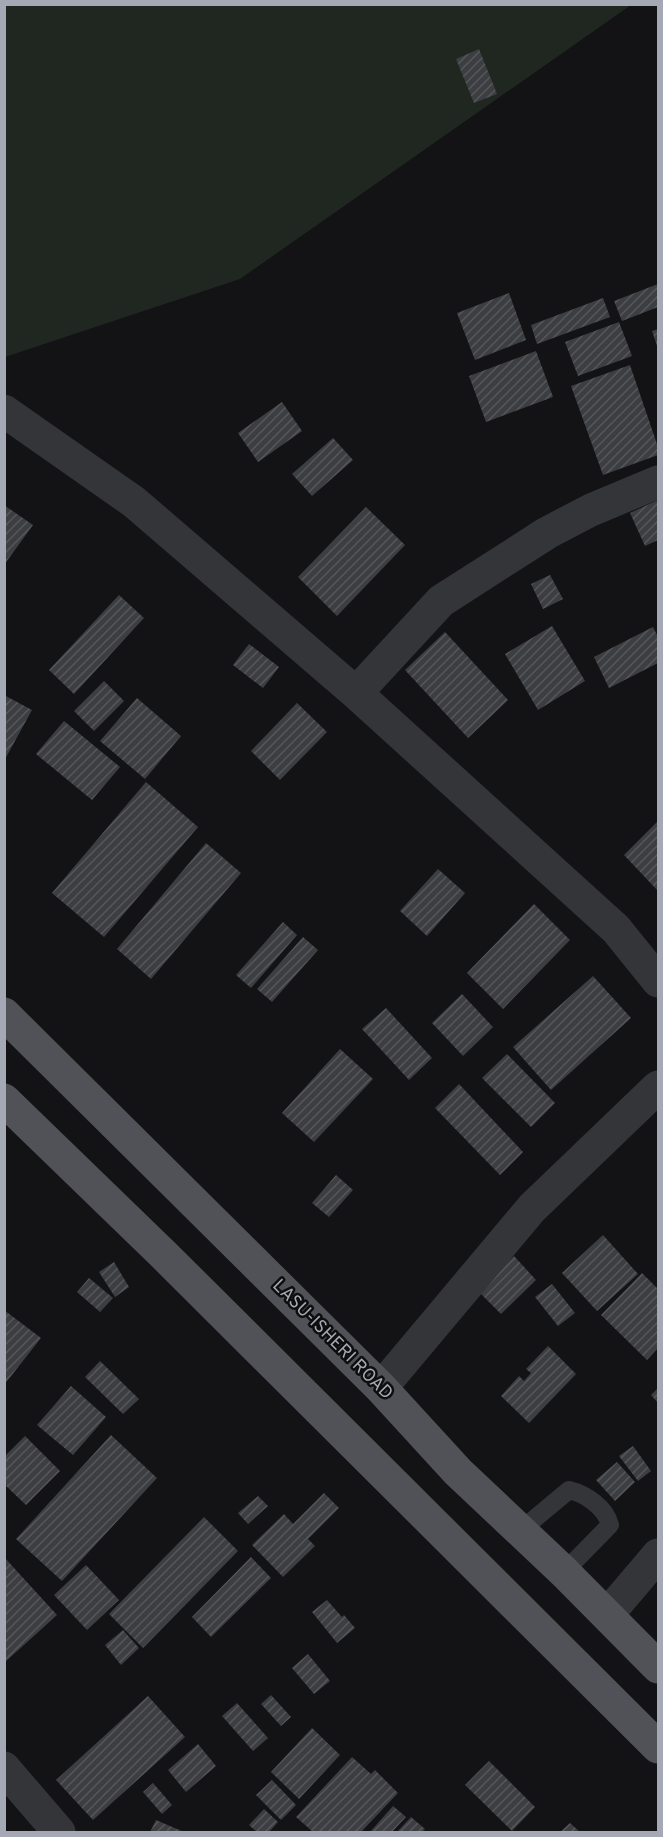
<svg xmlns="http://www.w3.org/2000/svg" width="663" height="1837" font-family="Overpass,sans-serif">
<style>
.grass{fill:#1f2720}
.building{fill:url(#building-hatch)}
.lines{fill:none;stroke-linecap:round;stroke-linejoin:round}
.service{stroke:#343539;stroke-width:18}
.minor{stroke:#343539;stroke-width:33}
.primary{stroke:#505258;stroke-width:33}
.labels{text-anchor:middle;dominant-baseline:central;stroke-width:5;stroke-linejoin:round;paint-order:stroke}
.street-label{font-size:18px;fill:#a5a9b5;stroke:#0e0e0f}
</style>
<defs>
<pattern id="building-hatch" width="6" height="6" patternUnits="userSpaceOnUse" patternTransform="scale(1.5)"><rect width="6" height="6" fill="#3d3e42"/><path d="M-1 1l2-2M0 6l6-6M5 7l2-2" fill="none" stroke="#56575b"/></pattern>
</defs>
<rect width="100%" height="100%" fill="#131315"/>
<path class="grass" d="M4,5H631L240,279L5,357Z"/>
<path class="building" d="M479,49L497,94L474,103L456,59Z
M658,284V307L622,321L614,301Z
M509,293L526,340L475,360L457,313Z
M603,298L610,317L537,344L531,325Z
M619,322L632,356L578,376L565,342Z
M658,329V349L652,331Z
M536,351L553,397L486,422L469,376Z
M630,365L658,447V455L603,475L571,386Z
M282,402L302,431L258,462L238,433Z
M333,438L353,460L312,496L292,474Z
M658,500V540L645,546L630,513Z
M4,505L33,525L4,565Z
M366,507L405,545L337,616L298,577Z
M550,575L563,599L543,609L531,584Z
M119,595L144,618L74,694L49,670Z
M552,626L585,681L538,710L505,654Z
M653,627L658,637V663L609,688L594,657Z
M445,632L508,700L468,738L405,670Z
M249,644L279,667L263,688L233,665Z
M104,681L124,701L94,731L74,711Z
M4,695L32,710L4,761Z
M137,698L181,736L145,779L100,741Z
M297,703L327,732L280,780L251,751Z
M64,721L120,767L92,800L36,754Z
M146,782L198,827L104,937L52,893Z
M658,821V891L624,855Z
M206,843L241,873L151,979L117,949Z
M438,869L465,893L427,936L400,911Z
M534,904L570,940L503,1009L467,973Z
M283,922L297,935L251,988L236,975Z
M303,937L318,950L272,1002L257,989Z
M593,976L631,1018L551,1090L513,1047Z
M462,994L493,1027L463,1056L432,1023Z
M386,1008L432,1058L409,1080L362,1029Z
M340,1049L373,1079L314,1142L282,1113Z
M507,1054L555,1103L531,1127L482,1078Z
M459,1084L523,1152L500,1175L435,1108Z
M336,1175L353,1190L329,1217L312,1203Z
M603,1235L638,1274L597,1311L562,1273Z
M514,1256L536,1280L501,1314L478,1291Z
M114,1262L129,1287L115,1297L99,1272Z
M642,1273L658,1289V1348L647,1360L601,1315Z
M89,1278L113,1298L100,1312L77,1292Z
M552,1284L575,1313L558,1326L535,1297Z
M4,1310L41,1338L4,1385Z
M548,1346L576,1374L529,1423L501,1396L519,1376L524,1381L531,1373L526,1369Z
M100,1361L139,1399L123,1414L85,1377Z
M71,1386L106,1417L73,1455L37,1425Z
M658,1388V1403L651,1395Z
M111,1435L157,1478L62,1581L16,1539Z
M25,1436L60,1471L26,1505L4,1484V1457Z
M633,1446L651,1471L638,1481L619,1456Z
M617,1462L635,1482L615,1501L596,1480Z
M324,1493L339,1508L308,1539L315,1546L283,1577L252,1545L284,1514L293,1524Z
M258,1496L268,1506L248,1524L238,1513Z
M204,1517L238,1551L143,1648L109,1614Z
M4,1557L57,1615L4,1663Z
M251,1557L271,1578L211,1637L192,1617Z
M86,1565L119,1600L87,1630L54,1595Z
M327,1600L342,1617L344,1615L355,1628L337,1643L312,1612Z
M123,1630L139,1648L121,1665L105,1645Z
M308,1654L330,1681L314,1694L292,1668Z
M271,1695L291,1717L281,1726L261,1704Z
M148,1696L185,1737L93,1820L56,1780Z
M237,1703L268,1738L253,1751L222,1716Z
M312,1728L340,1755L299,1799L271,1772Z
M198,1744L216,1766L186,1792L168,1770Z
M352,1757L371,1774L375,1770L398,1793L361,1832H313L296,1817Z
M489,1761L535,1807L512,1831L465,1785Z
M272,1780L296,1805L281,1820L256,1795Z
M153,1783L172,1805L162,1814L143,1792Z
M393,1806L406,1817L392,1832H370Z
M264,1809L278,1822L269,1832H257L249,1825Z
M411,1817L425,1829L422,1832H397Z
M156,1820L184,1832H150Z
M570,1823L580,1832H560Z"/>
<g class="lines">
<path class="service" d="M520,1531L569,1490C586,1494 606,1508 610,1525L564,1572"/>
<path class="minor" d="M4,411L134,502L356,693L616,929L658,981
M356,693L441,601L547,533L591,510L658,482
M381,1388L532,1208L658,1087
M607,1615L658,1555
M4,1768L59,1832"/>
<path class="primary" d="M4,1014L381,1388L458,1472L564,1572L658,1667
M4,1100L166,1257L658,1747"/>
</g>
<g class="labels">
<g class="street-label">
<text transform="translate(332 1340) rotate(45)">LASU-ISHERI ROAD</text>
</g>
</g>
<rect width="663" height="1837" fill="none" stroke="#a5a9b5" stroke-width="12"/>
</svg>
